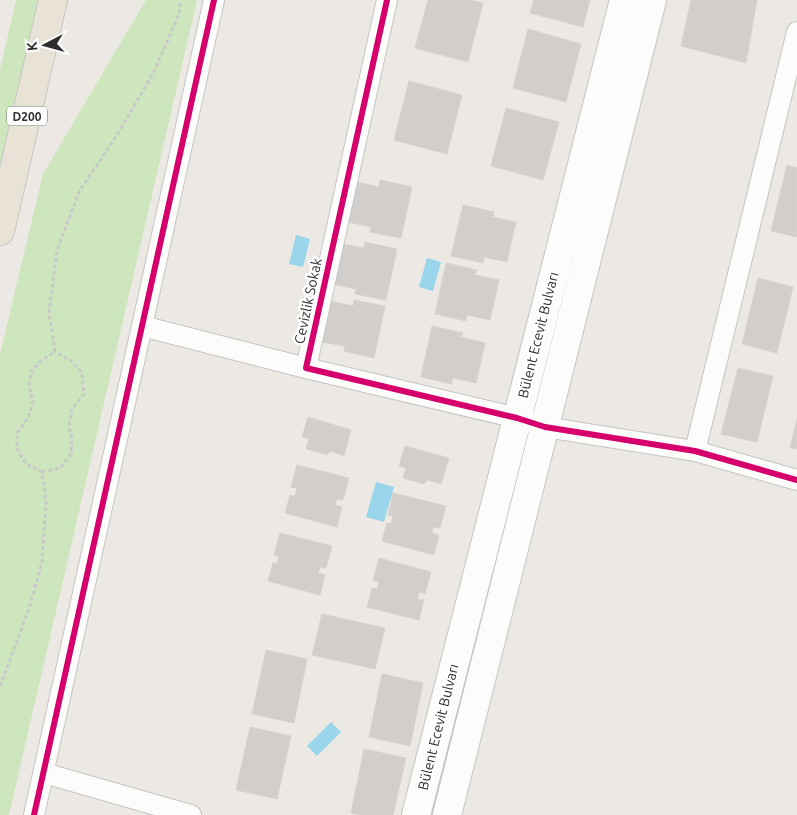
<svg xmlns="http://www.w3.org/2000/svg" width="797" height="815" font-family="Ubuntu,sans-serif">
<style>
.green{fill:#cee6be}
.water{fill:#99d6ec}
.building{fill:#d1cecb;stroke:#d7d4d0}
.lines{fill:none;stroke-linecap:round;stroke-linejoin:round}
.minor-casing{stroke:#c5c4c5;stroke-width:22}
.secondary-casing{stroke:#c5c4c5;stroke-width:30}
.trunk-casing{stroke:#c6c5c4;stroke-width:30}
.path{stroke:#c9c9c8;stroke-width:3;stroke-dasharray:4 2.5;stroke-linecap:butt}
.minor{stroke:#fcfcfb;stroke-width:20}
.secondary{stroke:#fcfcfb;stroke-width:28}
.trunk{stroke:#e9e2d6;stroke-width:28}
.cycleway-casing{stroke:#fff;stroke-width:9}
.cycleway{stroke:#d6006c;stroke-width:6}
.labels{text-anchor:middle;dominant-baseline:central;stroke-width:5;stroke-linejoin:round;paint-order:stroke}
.shield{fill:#fff;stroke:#6d6d6d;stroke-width:1}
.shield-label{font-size:12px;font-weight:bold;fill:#2e2e2e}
.street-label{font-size:14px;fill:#2e2e2e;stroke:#fff}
</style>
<rect width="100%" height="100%" fill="#ece8e4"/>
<path class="green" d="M16,0H38L0,166V70Z
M146,0H197L9,815H0V354L43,174Z"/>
<path class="water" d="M296,235L310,239L303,267L289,264Z
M427,258L441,262L433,291L419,287Z
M376,482L394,487L384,522L366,517Z
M331,722L341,732L317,756L307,746Z"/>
<path class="building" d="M428,0H471L483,3L468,62L415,48Z
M534,0H590L583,27L530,13Z
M691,0H757L746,63L681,46Z
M528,29L581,44L566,102L513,88Z
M409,81L462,95L447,154L394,140Z
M506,108L559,122L543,180L491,166Z
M787,165L797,168V237L771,231Z
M380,180L412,187L401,238L370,232L371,227L348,222L357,182L379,187Z
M463,205L494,212L493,217L516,222L507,262L484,257L483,263L451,256Z
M365,242L397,249L386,300L355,294L356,289L333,284L342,244L364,248Z
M446,263L477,270L475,275L499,280L490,320L467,315L466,321L435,314Z
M758,278L793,287L777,353L742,344Z
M354,300L385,306L374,358L344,351L345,346L322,342L330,301L353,306Z
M432,326L463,333L461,337L485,343L476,383L453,378L452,384L421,377Z
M738,368L773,376L757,442L721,434Z
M308,417L351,430L344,456L330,451L327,455L306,449L309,439L302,437Z
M797,419V449L790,448Z
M405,446L449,458L441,484L427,480L424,484L403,478L406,468L399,466Z
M297,465L349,478L343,500L337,499L335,505L342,507L337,527L285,513L290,495L295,496L297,488L291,487Z
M393,493L446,506L440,528L433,527L432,533L439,535L434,555L382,541L387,523L391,524L393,516L388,515Z
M280,533L332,546L326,568L320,567L318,573L325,575L320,595L268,581L273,563L277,564L279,556L274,555Z
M379,558L431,572L425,594L419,592L417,599L424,600L419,620L367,607L372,588L377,589L379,582L373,580Z
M322,614L385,628L375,669L312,655Z
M266,650L307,659L294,723L252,714Z
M382,674L423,683L410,746L369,737Z
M250,727L291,736L277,799L236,790Z
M364,749L406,758L393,815H361L351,813Z"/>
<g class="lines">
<g class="minor-casing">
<path id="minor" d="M387,0L306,368L517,418L545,427L695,451L797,480
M142,326L306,368
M695,451L797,32
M44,773L191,815
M34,815L214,0"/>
</g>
<g class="secondary-casing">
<path id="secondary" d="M416,815L624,0
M447,815L652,0"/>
</g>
<g class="trunk-casing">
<path id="trunk" d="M0,231L53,0"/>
</g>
<path class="path" d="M42,472L60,468L71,454L72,439L69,426L72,409L84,394L82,373L70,360L55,352
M0,686L29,609L42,562L46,502L42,472L26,464L17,449V433L28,418L33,402L29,386L32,370L43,359L55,352L49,312L57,250L79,192L117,135L154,72L179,14L180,0"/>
<use href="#minor" class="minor"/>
<use href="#secondary" class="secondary"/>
<use href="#trunk" class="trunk"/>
<g class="cycleway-casing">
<path id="cycleway" d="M387,0L306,368L517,418L545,427L695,451L797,480
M34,815L214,0"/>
</g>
<use href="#cycleway" class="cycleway"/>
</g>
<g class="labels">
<rect class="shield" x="7" y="106.5" width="40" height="19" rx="4"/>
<g class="shield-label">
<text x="27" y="116">D200</text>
</g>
<g class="street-label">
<text transform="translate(308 301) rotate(-78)">Cevizlik Sokak</text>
<text transform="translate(538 335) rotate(-76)">Bülent Ecevit Bulvarı</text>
<text transform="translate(438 727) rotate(-76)">Bülent Ecevit Bulvarı</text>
</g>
</g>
<g transform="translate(45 45) rotate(264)" stroke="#ffffff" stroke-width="4" paint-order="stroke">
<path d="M0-4L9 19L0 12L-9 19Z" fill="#2e2e2e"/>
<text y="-8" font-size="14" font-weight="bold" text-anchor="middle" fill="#2e2e2e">K</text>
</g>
</svg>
